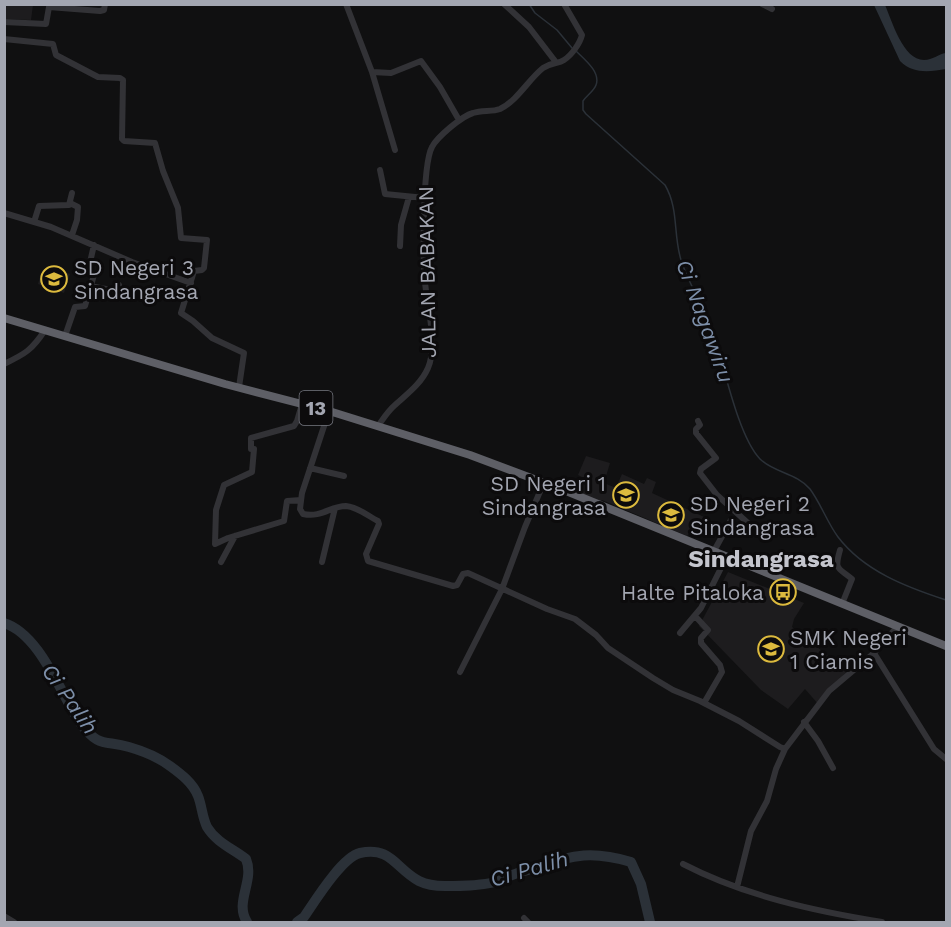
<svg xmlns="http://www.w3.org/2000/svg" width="951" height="927" font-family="'Work Sans',sans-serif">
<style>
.built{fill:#1d1c1e}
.water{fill:#2b3138}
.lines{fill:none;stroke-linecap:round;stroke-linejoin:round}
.stream{stroke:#2b3138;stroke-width:1.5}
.river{stroke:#2b3138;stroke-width:10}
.minor{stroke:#323236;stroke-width:6}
.highway{stroke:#5e5f66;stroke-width:8}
.labels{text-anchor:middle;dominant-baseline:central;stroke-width:6;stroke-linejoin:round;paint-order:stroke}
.shield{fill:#0c0b0c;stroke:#767880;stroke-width:1.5}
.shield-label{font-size:20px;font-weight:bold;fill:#a3a6b1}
.poi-label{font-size:21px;fill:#a3a6b1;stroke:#0c0b0c;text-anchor:start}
.street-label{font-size:21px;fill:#a3a6b1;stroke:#0c0b0c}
.water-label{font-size:22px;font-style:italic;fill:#7d8fa9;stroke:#0c0b0c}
.quarter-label{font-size:24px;font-weight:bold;fill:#c4c5cd;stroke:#0c0b0c}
</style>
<rect width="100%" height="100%" fill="#101011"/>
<path class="built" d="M4,5H33L31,20L5,19Z
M47,266L70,274L64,293L38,284L41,274L44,275Z
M586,456L610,463L604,483L616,488L622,474L644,484L647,478L656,482L652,493L704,517L698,530L694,528L687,536L602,500L601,502L578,493L584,478L578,475Z
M728,572L804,603L794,619L792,627L847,671L819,705L805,689L788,709L761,690L699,626Z"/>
<path class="water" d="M874,5H885C892,21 903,60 924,60C933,60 938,54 946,53V69C929,72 913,74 900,61Z"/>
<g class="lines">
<path class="stream" d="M529,4L535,13L557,30L572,48
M576,51C584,59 601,72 596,85C594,91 587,95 583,101V110L586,114L665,185C679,209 673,234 681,260C688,283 702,303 711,326C723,360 737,435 760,459C774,473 797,473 810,489C821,504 827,522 838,537C864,571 906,587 946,600"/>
<path class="river" d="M4,623C40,634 61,695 81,724C99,748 105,740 129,747C143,751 158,757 170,766C181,774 193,783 198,796C202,806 202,817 207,827C216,842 233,849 246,859C255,881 234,902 247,922
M297,922L304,917C315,901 342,857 360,853C391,846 396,869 419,881C427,885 436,886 445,886C462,886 479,886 495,882C501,881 506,877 512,875C520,872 529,870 538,867C573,854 594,851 631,862L641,884L650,922"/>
<path class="minor" d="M346,4L372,72L391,73L421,61L440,87L459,120
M504,4L529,27L555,61
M762,4L772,9
M4,22L46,24L49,7L100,11L104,10L105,4
M4,39L53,44L56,55L98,77L120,78L123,80L122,139L124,141L155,143L163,171L178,208L181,238L207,240L204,268L202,270L194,271L181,313L193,321L212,338L244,353L239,387
M372,72L395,150
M380,170L385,194L425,198
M69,205L72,204L78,207L77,220L72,235
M4,213L51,227L132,262L191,283
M34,222L39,206L69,205L72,193
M400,246L401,225L409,197
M90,286L111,290L119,285
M65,336L75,307L85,306L94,275L88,271L94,245
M4,364C25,354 32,350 45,330
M329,411L302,493L300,509L303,514C322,518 330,506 346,506C358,507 368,516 378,521L379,524L366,554L368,561L453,586L457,585L463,574L468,573L547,609L575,619L596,635L608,648L653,678L673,690L700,701L739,721L780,747L785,749L829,691L874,653L897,627
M698,421L700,425L696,429V433L716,458L701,469L700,473L717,495L749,524
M378,426C383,419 388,411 395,405C407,394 421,384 428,368C436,351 430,315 427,296C422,274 422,165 432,147C437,137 462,116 473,113C482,110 492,112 500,109C518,100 528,80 543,68C552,62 558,64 564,60C572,55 580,43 582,35L564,4
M310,468L344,476
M301,500L287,501L284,521L228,538L215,544L216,510L224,485L252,472L254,449H251V438L294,426L297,421L302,404
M840,550C834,571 838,567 852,579L842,604
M714,551L731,520
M221,562L235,536
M322,562L335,508
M695,616L708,630L701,638V643L720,665L722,672L704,703
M680,633L701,608L727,556
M874,653L934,749L946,759
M460,672L502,589L525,527L544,482
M804,722L818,741L833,768
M683,864C745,896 814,911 882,922
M737,887L751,831L767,801L776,769L785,749
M4,916L14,922
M524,918L528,922"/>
<path class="highway" d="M4,318L225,384L329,411L470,455L566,491L946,646"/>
</g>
<defs>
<g id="school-ring" transform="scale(1.35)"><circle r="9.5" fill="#0c0b0c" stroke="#dcba3e" stroke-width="1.5"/><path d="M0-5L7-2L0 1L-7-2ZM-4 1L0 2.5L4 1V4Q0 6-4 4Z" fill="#dcba3e"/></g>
<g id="bus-ring" transform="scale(1.35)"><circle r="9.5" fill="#0c0b0c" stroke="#dcba3e" stroke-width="1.5"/><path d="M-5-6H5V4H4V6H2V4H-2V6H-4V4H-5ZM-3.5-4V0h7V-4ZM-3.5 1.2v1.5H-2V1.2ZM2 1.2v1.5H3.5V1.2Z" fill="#dcba3e"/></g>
</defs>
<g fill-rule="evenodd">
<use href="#school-ring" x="54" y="279"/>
<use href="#school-ring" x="626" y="495"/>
<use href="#school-ring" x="671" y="515"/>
<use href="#bus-ring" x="783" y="592"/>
<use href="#school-ring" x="771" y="649"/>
</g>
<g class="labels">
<rect class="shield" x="299.5" y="391" width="33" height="34" rx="4.5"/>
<g class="shield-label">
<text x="316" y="408">13</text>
</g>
<g class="poi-label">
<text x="74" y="267">SD Negeri 3<tspan x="74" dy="24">Sindangrasa</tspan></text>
<text x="606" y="483" text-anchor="end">SD Negeri 1<tspan x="606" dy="24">Sindangrasa</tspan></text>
<text x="690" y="503">SD Negeri 2<tspan x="690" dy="24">Sindangrasa</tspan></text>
<text x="764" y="592" text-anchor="end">Halte Pitaloka</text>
<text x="790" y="637">SMK Negeri<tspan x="790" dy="24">1 Ciamis</tspan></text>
</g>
<g class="street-label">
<text transform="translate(427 272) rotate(-91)">JALAN BABAKAN</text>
</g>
<g class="water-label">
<text transform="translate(705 321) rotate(70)">Ci Nagawiru</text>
<text transform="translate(70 699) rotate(55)">Ci Palih</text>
<text transform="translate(529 869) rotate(-16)">Ci Palih</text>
</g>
<g class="quarter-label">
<text x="761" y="559">Sindangrasa</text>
</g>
</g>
<rect width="951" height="927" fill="none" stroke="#a3a6b1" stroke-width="12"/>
</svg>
